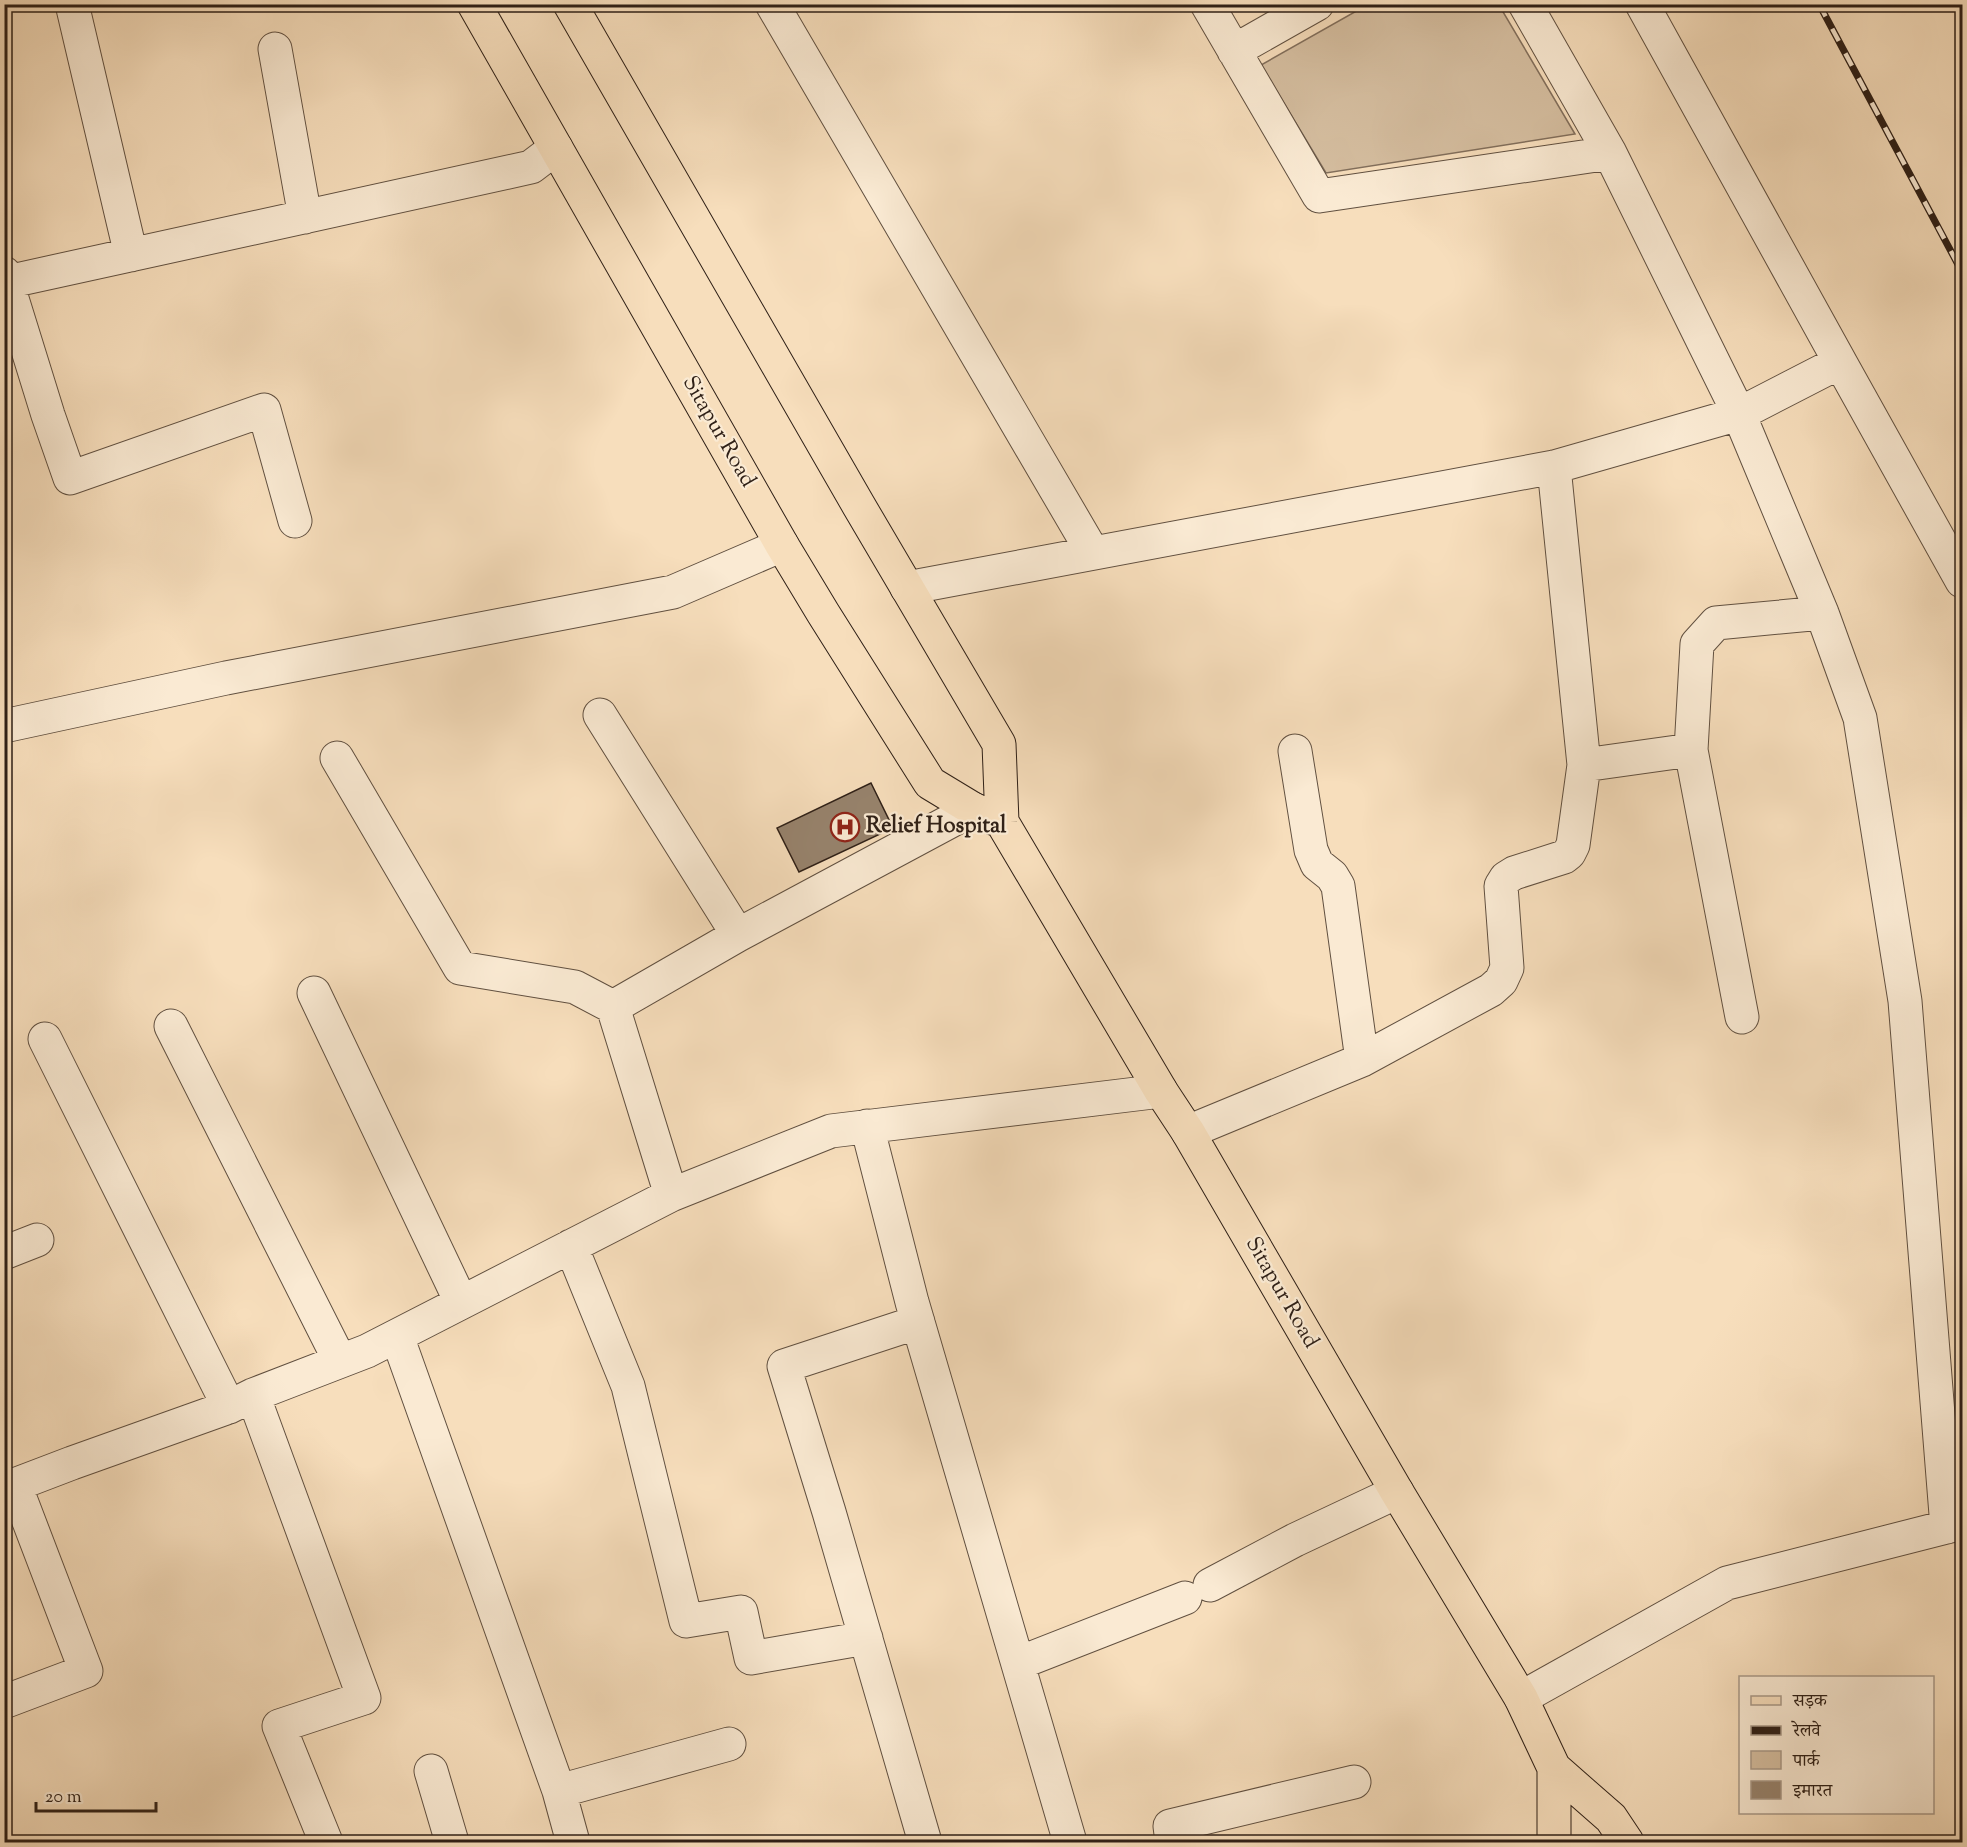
<svg xmlns="http://www.w3.org/2000/svg" width="1967" height="1847" font-family="'Sorts Mill Goudy','Noto Serif Devanagari',serif">
<style>
.green{fill:#d5bea0;stroke:#826f5c;stroke-width:1.5}
.building{fill:#97836d;stroke:#2f2017;stroke-width:1.5}
.lines{fill:none;stroke-linecap:round;stroke-linejoin:round}
.minor-casing{stroke:#615040;stroke-width:35}
.major-casing{stroke:#2f2017;stroke-width:35}
.minor{stroke:#faead3;stroke-width:33}
.major{stroke:#f7debc;stroke-width:33}
.rail-casing{stroke:#2f2017;stroke-width:7}
.rail{stroke:#faead3;stroke-width:4.5;stroke-dasharray:14;stroke-linecap:butt}
.labels{text-anchor:middle;dominant-baseline:central;stroke-width:4.5;stroke-linejoin:round;paint-order:stroke}
.street-label{font-size:22px;fill:#2f2017;stroke:#faead3}
.poi-label{font-size:22px;font-weight:bold;fill:#2f2017;stroke:#faead3;text-anchor:start}
</style>
<rect width="100%" height="100%" fill="#f7debc"/>
<filter id="stains"><feTurbulence type="fractalNoise" baseFrequency=".00333" numOctaves="4"/><feColorMatrix values="0 0 0 0 .2 0 0 0 0 .09 0 0 0 0 .02 0 0 0 .5 -.17"/></filter>
<radialGradient id="worn" r=".72"><stop offset=".6" stop-color="#630" stop-opacity="0"/><stop offset="1" stop-color="#630" stop-opacity=".3"/></radialGradient>
<path class="green" d="M1367,5H1499L1575,134L1326,173L1261,65Z"/>
<path class="building" d="M871,783L893,828L799,872L777,828Z"/>
<g class="lines">
<g class="minor-casing">
<path id="minor" d="M72,4L131,255
M772,4L1093,553
M1207,4L1319,196L1610,153L1525,4
M1642,4L1840,362
M275,49L305,217
M1234,51L1317,4
M1610,153L1739,414L1822,613L1860,718L1905,1001L1947,1527
M4,273L48,415L70,478L264,410L295,521
M7,282L531,167L556,148
M907,588L1554,467L1739,414L1840,362L1962,581
M600,715L738,935
M4,726L226,678L673,592L782,545
M1295,751L1311,850L1317,864L1332,876L1338,886L1362,1060
M337,758L460,968L575,987L613,1007
M1584,765L1691,750
M314,993L461,1302
M1742,1017L1691,750L1697,644L1716,623L1822,613
M171,1026L340,1361
M45,1039L229,1407
M867,1126L912,1302L1070,1842
M1188,1132L1362,1060L1491,990L1501,981L1507,968L1501,886L1506,878L1514,873L1564,857L1569,853L1573,845L1584,765L1554,467
M671,1195L831,1131L1161,1091
M571,1246L628,1386L686,1621L741,1612L751,1658L866,1638
M4,1253L37,1240
M918,1322L784,1366L829,1512L925,1842
M397,1336L559,1791L573,1842
M253,1395L364,1698L279,1726L326,1842
M4,1489L72,1463L229,1407L253,1395L367,1351L671,1195L613,1007L738,935L973,809
M1210,1585L1295,1540L1397,1492
M1019,1663L1185,1598
M1521,1698L1727,1583L1962,1523
M4,1702L86,1671L15,1485
M431,1771L452,1842
M559,1791L729,1744
M1172,1842L1170,1826L1354,1782"/>
</g>
<g class="major-casing">
<path id="major" d="M474,4L782,545L823,613L930,783L973,809L1002,822
M570,4L859,506L999,744L1002,822L1161,1091L1188,1132L1397,1492L1521,1698L1554,1768L1611,1818L1627,1842
M1554,1842V1768"/>
</g>
<use href="#minor" class="minor"/>
<use href="#major" class="major"/>
<g class="rail-casing">
<path id="rail" d="M1819,4L1962,272"/>
</g>
<use href="#rail" class="rail"/>
</g>
<defs>
<g id="hospital-ring" transform="scale(1.5)"><circle r="9.5" fill="#faead3" stroke="#8f2418" stroke-width="1.5"/><path d="M-5-5h3v3.5h4V-5h3V5h-3V1.5h-4V5h-3Z" fill="#8f2418"/></g>
</defs>
<g fill-rule="evenodd">
<use href="#hospital-ring" x="845" y="827"/>
</g>
<g class="labels">
<g class="street-label">
<text transform="translate(718 432) rotate(60)">Sitapur Road</text>
<text transform="translate(1281 1293) rotate(60)">Sitapur Road</text>
</g>
<g class="poi-label">
<text x="866" y="827">Relief Hospital</text>
</g>
</g>
<rect width="1967" height="1847" fill="none" stroke="#f7debc" stroke-width="24"/>
<rect x="6" y="6" width="1955" height="1835" fill="none" stroke="#2f2017" stroke-width="3"/>
<rect x="12" y="12" width="1943" height="1823" fill="none" stroke="#2f2017" stroke-width="1.5"/>
<rect x="1739" y="1676" width="195" height="138" fill="#faead3" stroke="#a99988" stroke-width="1.5"/>
<rect x="1751" y="1696" width="30" height="9" fill="#f7debc" stroke="#a99988" stroke-width="1.5"/>
<text x="1793" y="1706" font-size="18" fill="#2f2017">सड़क</text>
<rect x="1751" y="1726" width="30" height="9" fill="#2f2017" stroke="#a99988" stroke-width="1.5"/>
<text x="1793" y="1736" font-size="18" fill="#2f2017">रेलवे</text>
<rect x="1751" y="1751" width="30" height="18" fill="#d5bea0" stroke="#a99988" stroke-width="1.5"/>
<text x="1793" y="1766" font-size="18" fill="#2f2017">पार्क</text>
<rect x="1751" y="1781" width="30" height="18" fill="#97836d" stroke="#a99988" stroke-width="1.5"/>
<text x="1793" y="1796" font-size="18" fill="#2f2017">इमारत</text>
<path d="M36 1802v9h120v-9" fill="none" stroke="#2f2017" stroke-width="3"/>
<text x="45" y="1802" font-size="18" fill="#2f2017" stroke="#faead3" stroke-width="4.5" paint-order="stroke">20 m</text>
<rect width="100%" height="100%" filter="url(#stains)"/>
<rect width="100%" height="100%" fill="url(#worn)"/>
</svg>
